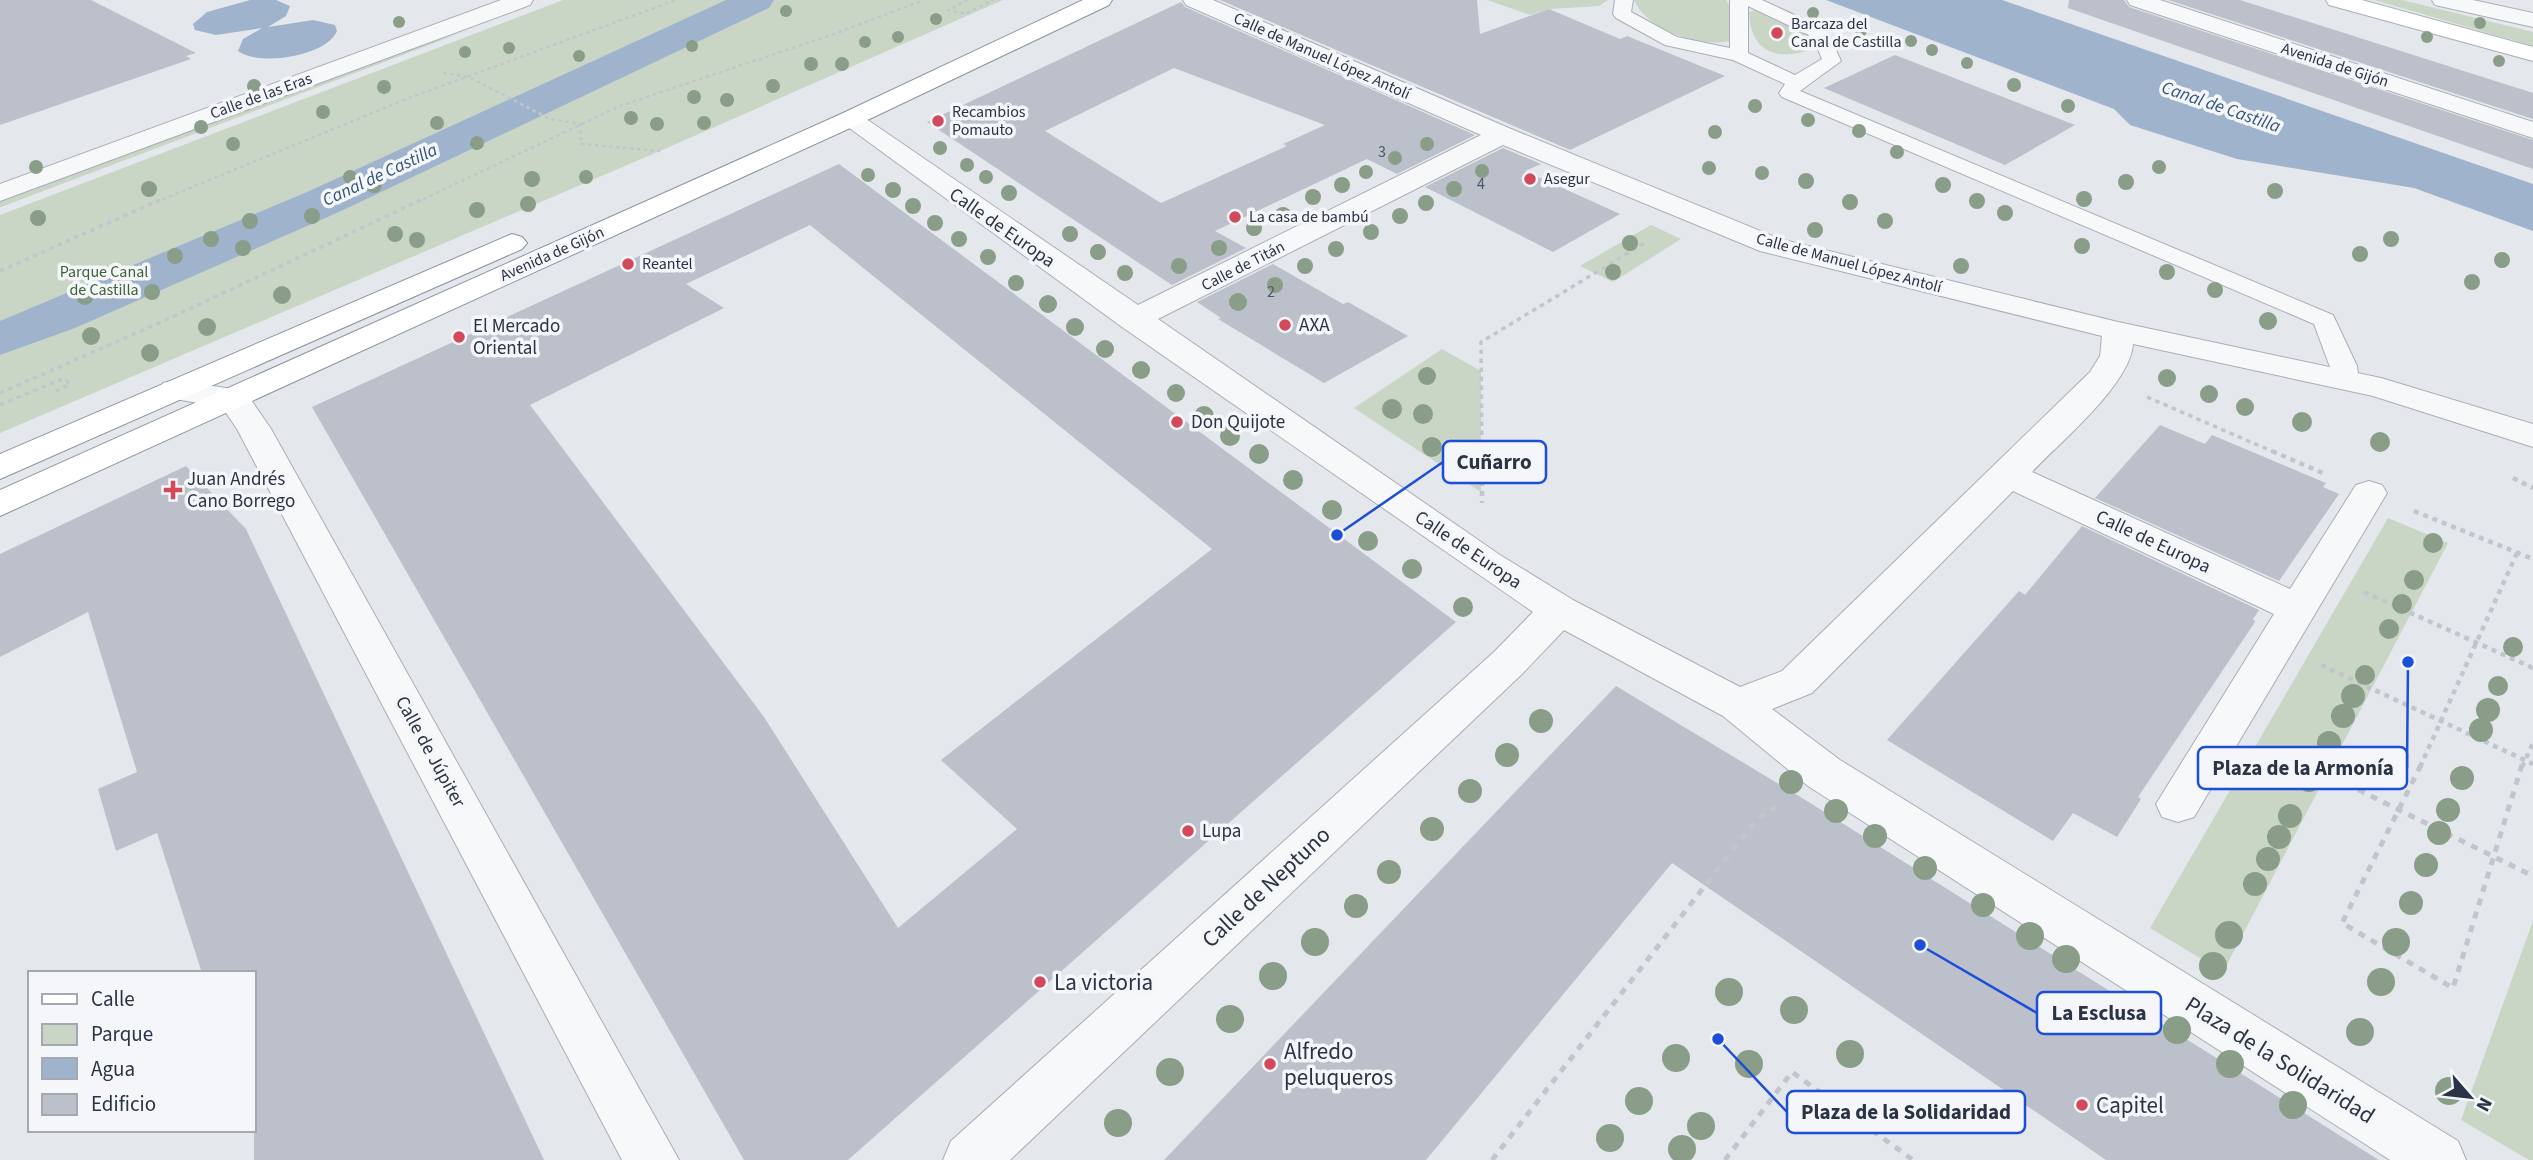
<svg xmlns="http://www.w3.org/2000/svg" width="2533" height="1160" font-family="'Source Sans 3',sans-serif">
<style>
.green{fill:#c9d6c5}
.water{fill:#9fb4cc}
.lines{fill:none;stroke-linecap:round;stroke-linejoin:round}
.canal{fill:#9fb4cc;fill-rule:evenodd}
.building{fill:#bbc0ca;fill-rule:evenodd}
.lane-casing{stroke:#a9aeb7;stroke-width:2}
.street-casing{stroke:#a9aeb7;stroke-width:2}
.secondary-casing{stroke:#a9aeb7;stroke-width:2}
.highway-casing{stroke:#8b94a3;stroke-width:2}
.path-far3{stroke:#c2c5cb;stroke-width:2.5;stroke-dasharray:3.5 3.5;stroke-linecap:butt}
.path-far2{stroke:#c2c5cb;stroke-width:3.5;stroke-dasharray:4.5 4.5;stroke-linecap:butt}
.path-far1{stroke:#c2c5cb;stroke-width:4.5;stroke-dasharray:5 5;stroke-linecap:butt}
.path{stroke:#c2c5cb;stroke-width:5;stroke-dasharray:7 7;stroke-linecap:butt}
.lane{fill:#f7f8fa;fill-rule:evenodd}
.street{fill:#f7f8fa;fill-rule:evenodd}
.secondary{fill:#fff;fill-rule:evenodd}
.highway{fill:#fff;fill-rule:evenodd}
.tree{fill:#899d89}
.poi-dot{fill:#d1495b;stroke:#f4f6f9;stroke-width:2.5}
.labels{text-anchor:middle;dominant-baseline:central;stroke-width:7;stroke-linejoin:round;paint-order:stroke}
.far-poi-label{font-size:16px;fill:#2b3445;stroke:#f4f6f9;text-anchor:start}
.far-street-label{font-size:16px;fill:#2b3445;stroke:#f4f6f9}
.number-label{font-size:16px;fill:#4f5766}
.far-park-label{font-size:16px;fill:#3f6138;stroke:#f4f6f9}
.far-water-label{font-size:18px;font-style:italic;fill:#34527a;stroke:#f4f6f9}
.street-label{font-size:19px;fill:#2b3445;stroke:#f4f6f9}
.poi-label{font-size:19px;fill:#2b3445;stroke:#f4f6f9;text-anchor:start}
.near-street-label{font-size:23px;fill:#2b3445;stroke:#f4f6f9}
.near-poi-label{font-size:23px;fill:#2b3445;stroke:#f4f6f9;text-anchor:start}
.leader{fill:none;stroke:#1d4ed8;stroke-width:2.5}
.callout-dot{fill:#1d4ed8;stroke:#f4f6f9;stroke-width:2.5}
.callout{fill:#f4f6f9;stroke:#1d4ed8;stroke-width:2.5}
.callout-label{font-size:21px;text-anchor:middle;font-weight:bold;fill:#2b3445}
</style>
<rect width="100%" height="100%" fill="#e4e7ec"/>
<path class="green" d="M563,0H1003L660,151L0,433V215Z
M1487,0H1608L1599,6L1549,9L1530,15Z
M1634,0H1726L1731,8L1730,41C1700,48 1647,30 1634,0Z
M2374,0H2402L2533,32V46Z
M1756,10L1810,36L1812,42L1809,50C1774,62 1750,49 1749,12Z
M466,31L1,207H0V201L384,58Z
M1651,225L1681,239L1613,282L1580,266Z
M1442,349L1481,371V492L1354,408Z
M2388,518L2448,543L2223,972L2150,928Z
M2533,921V1160H2529L2461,1120Z"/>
<path class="water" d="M250,0H276L290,6L286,16L268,27L313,20L335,25L337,31C327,56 259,67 238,51L243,39L262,28L216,35L195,30L193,24L207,12Z
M1826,0H2002L2533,184V231L2414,188L2237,159L2130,125L2114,109Z"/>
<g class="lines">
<path class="canal" d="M726,0H774L769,8L339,212L75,328L0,355V321L307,192Z"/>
</g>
<path class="building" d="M0,0H91L196,53L186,56L191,59L0,125Z
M1220,0H1477L1480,34L1549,9L1620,39L1627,36L1725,76L1570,150Z
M2069,0H2124L2129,7L2533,140V169L2068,8Z
M2168,0H2240L2533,93V119Z
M1181,2L1185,7L1475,135L1397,174L1367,159L1215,231L1246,248L1172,285L927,122ZM1174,68L1325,125L1283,144L1287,146L1161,203L1045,131Z
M1895,55L2075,125L2005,165L1824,88Z
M1503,148L1541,164L1525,171L1620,214L1553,252L1425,187Z
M839,164L1456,622L848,1160H744L312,407ZM810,225L1212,549L941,760L1017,829L898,928L764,717L530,405L724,308L686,284Z
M1273,264L1343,304L1348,302L1408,336L1324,383L1218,319L1221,318L1197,302Z
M2160,425L2205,444L2212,435L2326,483L2323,487L2339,494L2279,581L2095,498Z
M186,466L246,529L544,1160H254V973H202L157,833L116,851L98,789L137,772L88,612L0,657V554Z
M2082,526L2259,610L2253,619L2255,622L2138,797L2141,799L2117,837L2073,813L2053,841L1887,740L2019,591L2025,595Z
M1616,686L1807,801L2379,1160H2106L1672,863L1426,1160H1164Z"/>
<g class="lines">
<g class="lane-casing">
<path id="lane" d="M1615,0H1633L1631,12L1677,37L1730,48V0H1762L1827,30L1841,61L1800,91L2333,315L2357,366L2359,381L2355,386H2337L2314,324L1782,97L1779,93L1785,84L1733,60L1665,45L1616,18L1613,14ZM1748,6L1813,37L1822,59L1795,75L1748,53Z"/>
</g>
<g class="street-casing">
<path id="street" d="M501,0H533L530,5L0,201V184Z
M1183,0H1213L1511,129L1780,239L2118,322L2381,378L2533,424V447L2373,396L2133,344C2130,385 2060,442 2032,472L2290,589L2356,485L2369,481L2382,485L2387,493L2194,817L2178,822L2162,817L2156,804L2274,614L2013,491L1812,693L1772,709L1840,760L2458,1141L2466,1160H2390L1808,786L1723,716L1564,630L1522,674L1010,1160H943L951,1141L1494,652L1533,612L1122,327L837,119L841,114H859L1138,305L1481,135L1186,5ZM1503,145L1760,251L2102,336L2100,356L2090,372L1782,671L1740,687L1573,600L1500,555L1158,319Z
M2127,0H2160L2533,122V138L2130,5Z
M2432,0H2473L2533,13V27L2435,5Z
M175,380L245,391L271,429L679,1160H622L237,429L222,407L163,397L158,390L163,383Z"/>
</g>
<g class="secondary-casing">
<path id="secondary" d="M2326,0H2362L2533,47V61L2329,5Z"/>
</g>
<g class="highway-casing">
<path id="highway" d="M1083,0H1112L1109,5L859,124L0,516V490L841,114Z
M512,234L522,237L527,243L522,249L0,479V454Z"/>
</g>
<path class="path-far3" d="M968,0L948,10L966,14L993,0
M443,73L469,77L550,119L580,124L581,144L660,151
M156,202L409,98L676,0
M417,202L620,106L837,33L924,0"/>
<path class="path-far2" d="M0,271L160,200
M0,393L168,319L421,200
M2147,397L2276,453
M0,405L64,378L70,384L56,391
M1482,453L1481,342L1648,241"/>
<path class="path-far1" d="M1482,451V503
M2272,451L2325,474
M2513,478L2533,488
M2414,511L2533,559
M2364,592L2533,668
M2321,665L2533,764
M2273,748L2312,767
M2420,767L2517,553
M2522,767L2533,743"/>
<path class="path" d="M2308,765L2533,876
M2421,765L2342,923L2453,988L2522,765
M1492,1160L1756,820L1778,805
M1725,1160L1792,1072L1913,1160"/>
<use href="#lane" class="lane"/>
<use href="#street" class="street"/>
<use href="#secondary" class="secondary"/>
<use href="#highway" class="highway"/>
</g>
<g class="tree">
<circle cx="786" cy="11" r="6"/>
<circle cx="1813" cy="13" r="6"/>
<circle cx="936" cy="19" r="6"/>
<circle cx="399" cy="22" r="6"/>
<circle cx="2480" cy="23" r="6"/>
<circle cx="1839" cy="24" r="6"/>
<circle cx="1861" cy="31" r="6"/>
<circle cx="898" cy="37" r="6"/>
<circle cx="2427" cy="37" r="6"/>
<circle cx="1911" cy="41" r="6"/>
<circle cx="865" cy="42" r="6"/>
<circle cx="692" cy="46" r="6"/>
<circle cx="509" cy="48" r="6"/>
<circle cx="1932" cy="50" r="6"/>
<circle cx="465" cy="52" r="6"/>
<circle cx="579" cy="56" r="6"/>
<circle cx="2499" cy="61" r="6"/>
<circle cx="1967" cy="63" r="6"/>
<circle cx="811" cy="64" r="7"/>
<circle cx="842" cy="64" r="7"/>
<circle cx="2014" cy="85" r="7"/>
<circle cx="254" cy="86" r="7"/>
<circle cx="773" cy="86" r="7"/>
<circle cx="384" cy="87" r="7"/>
<circle cx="694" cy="97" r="7"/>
<circle cx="727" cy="100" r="7"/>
<circle cx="1755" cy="106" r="7"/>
<circle cx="2068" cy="106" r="7"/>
<circle cx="323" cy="112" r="7"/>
<circle cx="631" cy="118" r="7"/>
<circle cx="1808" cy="120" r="7"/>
<circle cx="437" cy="123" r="7"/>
<circle cx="704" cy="123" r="7"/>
<circle cx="657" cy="124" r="7"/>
<circle cx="201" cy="127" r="7"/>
<circle cx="1859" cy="131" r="7"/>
<circle cx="1715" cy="132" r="7"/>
<circle cx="477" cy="143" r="7"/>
<circle cx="233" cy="144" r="7"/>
<circle cx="1427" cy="144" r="7"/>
<circle cx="940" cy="148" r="7"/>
<circle cx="1897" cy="152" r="7"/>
<circle cx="1395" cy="158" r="7"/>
<circle cx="967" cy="165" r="7"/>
<circle cx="36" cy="167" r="7"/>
<circle cx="2159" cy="167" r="7"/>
<circle cx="1709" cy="168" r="7"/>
<circle cx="1482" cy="171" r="7"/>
<circle cx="1366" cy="172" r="7"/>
<circle cx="1762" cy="173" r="7"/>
<circle cx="868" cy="175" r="7"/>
<circle cx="350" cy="177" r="7"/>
<circle cx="586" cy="177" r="7"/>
<circle cx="986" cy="177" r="7"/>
<circle cx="532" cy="179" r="8"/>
<circle cx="1806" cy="181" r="8"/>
<circle cx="2126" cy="182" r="8"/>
<circle cx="374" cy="185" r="8"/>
<circle cx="1342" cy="185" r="8"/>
<circle cx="1943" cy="185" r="8"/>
<circle cx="149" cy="189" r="8"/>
<circle cx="1454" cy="189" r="8"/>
<circle cx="893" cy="190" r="8"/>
<circle cx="2275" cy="191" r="8"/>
<circle cx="1009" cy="193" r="8"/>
<circle cx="1313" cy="197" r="8"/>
<circle cx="2084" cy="199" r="8"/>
<circle cx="1977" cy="201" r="8"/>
<circle cx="1850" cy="202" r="8"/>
<circle cx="1426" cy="203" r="8"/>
<circle cx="528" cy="204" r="8"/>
<circle cx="913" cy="206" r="8"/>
<circle cx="477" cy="210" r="8"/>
<circle cx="2005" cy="213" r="8"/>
<circle cx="1283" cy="215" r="8"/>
<circle cx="312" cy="216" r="8"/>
<circle cx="1400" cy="216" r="8"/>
<circle cx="38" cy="218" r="8"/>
<circle cx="250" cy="221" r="8"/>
<circle cx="1885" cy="221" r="8"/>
<circle cx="935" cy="223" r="8"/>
<circle cx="1254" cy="228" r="8"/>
<circle cx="1815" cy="230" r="8"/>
<circle cx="1371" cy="232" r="8"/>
<circle cx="395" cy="234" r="8"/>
<circle cx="1070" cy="234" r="8"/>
<circle cx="211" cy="239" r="8"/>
<circle cx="959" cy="239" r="8"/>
<circle cx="2391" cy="239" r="8"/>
<circle cx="417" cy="240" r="8"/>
<circle cx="1630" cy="243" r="8"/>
<circle cx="2082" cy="246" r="8"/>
<circle cx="243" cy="248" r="8"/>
<circle cx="1219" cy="248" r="8"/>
<circle cx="1336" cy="249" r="8"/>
<circle cx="1098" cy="252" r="8"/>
<circle cx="2360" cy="254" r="8"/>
<circle cx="175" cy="256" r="8"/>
<circle cx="988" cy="257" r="8"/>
<circle cx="2502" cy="260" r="8"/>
<circle cx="1179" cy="266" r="8"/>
<circle cx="1305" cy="266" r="8"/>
<circle cx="1961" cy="266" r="8"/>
<circle cx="1613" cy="272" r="8"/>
<circle cx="2167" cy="272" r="8"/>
<circle cx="1125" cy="273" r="8"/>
<circle cx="126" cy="277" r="8"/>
<circle cx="2472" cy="282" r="8"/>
<circle cx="1016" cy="283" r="8"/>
<circle cx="1275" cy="285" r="8"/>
<circle cx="2215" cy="290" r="8"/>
<circle cx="152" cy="292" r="8"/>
<circle cx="282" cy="295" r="9"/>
<circle cx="85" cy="296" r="9"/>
<circle cx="1238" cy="302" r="9"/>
<circle cx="1048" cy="304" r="9"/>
<circle cx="2268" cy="321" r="9"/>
<circle cx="207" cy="327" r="9"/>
<circle cx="1075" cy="327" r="9"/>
<circle cx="91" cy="336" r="9"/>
<circle cx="1105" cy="349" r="9"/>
<circle cx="150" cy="353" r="9"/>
<circle cx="1141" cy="370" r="9"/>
<circle cx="1427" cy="376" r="9"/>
<circle cx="2167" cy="378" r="9"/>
<circle cx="1176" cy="393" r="9"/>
<circle cx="2209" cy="394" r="9"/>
<circle cx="2245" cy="407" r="9"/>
<circle cx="1392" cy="409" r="10"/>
<circle cx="1423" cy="414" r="10"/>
<circle cx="1204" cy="416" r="10"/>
<circle cx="2302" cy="422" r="10"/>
<circle cx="1230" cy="436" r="10"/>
<circle cx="2380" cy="442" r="10"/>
<circle cx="1432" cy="447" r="10"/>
<circle cx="1259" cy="454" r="10"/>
<circle cx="1293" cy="480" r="10"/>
<circle cx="1332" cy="510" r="10"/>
<circle cx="1368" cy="541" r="10"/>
<circle cx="2433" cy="543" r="10"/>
<circle cx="1412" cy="569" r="10"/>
<circle cx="2414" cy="580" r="10"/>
<circle cx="2402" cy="604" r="10"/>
<circle cx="1463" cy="607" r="10"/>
<circle cx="2389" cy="629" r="10"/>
<circle cx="2513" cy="647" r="10"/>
<circle cx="2365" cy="675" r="10"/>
<circle cx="2498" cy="686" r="10"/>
<circle cx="2353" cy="696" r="12"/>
<circle cx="2488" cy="710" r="12"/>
<circle cx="2343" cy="716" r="12"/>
<circle cx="1541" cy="721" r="12"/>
<circle cx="2481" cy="730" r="12"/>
<circle cx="2329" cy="743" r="12"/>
<circle cx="1507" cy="755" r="12"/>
<circle cx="2462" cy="778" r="12"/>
<circle cx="2309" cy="780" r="12"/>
<circle cx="1791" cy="782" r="12"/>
<circle cx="1470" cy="791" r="12"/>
<circle cx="2448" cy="810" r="12"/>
<circle cx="1836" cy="811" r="12"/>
<circle cx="2290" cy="816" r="12"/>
<circle cx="1432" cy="829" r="12"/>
<circle cx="2439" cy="833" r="12"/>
<circle cx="1875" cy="836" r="12"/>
<circle cx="2279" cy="837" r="12"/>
<circle cx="2268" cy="859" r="12"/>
<circle cx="2426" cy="865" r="12"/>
<circle cx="1925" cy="868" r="12"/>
<circle cx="1389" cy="872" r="12"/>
<circle cx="2255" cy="884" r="12"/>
<circle cx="2411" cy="903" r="12"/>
<circle cx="1983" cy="905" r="12"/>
<circle cx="1356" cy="906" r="12"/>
<circle cx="2229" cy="935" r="14"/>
<circle cx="2030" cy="936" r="14"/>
<circle cx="1315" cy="942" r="14"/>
<circle cx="2396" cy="942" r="14"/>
<circle cx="2066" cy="959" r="14"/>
<circle cx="2213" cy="966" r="14"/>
<circle cx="1273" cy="976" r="14"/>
<circle cx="2381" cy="982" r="14"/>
<circle cx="1729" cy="992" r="14"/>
<circle cx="2140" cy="1006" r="14"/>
<circle cx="1794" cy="1010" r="14"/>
<circle cx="1230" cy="1019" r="14"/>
<circle cx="2177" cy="1030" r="14"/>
<circle cx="2360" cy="1032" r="14"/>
<circle cx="1850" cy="1054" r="14"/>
<circle cx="1676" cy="1058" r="14"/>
<circle cx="1749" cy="1064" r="14"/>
<circle cx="2230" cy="1064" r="14"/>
<circle cx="1170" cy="1072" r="14"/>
<circle cx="2449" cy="1091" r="14"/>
<circle cx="1639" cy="1101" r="14"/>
<circle cx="2293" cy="1105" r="14"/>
<circle cx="1914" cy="1119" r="14"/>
<circle cx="1118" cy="1123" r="14"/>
<circle cx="1701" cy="1126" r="14"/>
<circle cx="1610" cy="1138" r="14"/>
<circle cx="1682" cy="1149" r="14"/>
</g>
<g class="poi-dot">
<circle cx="1777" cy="33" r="7"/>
<circle cx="938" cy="121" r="7"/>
<circle cx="1530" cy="179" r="7"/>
<circle cx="1235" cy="217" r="7"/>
<circle cx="628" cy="264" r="7"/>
<circle cx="1285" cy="325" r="7"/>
<circle cx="459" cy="337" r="7"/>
<circle cx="1177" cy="422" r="7"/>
<path d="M169.5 479.5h7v7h7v7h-7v7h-7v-7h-7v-7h7z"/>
<circle cx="1188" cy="831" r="7"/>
<circle cx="1040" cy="982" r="7"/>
<circle cx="1270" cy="1064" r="7"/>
<circle cx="2082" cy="1105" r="7"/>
</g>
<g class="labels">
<g class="far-poi-label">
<text x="1791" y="24">Barcaza del<tspan x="1791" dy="18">Canal de Castilla</tspan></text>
<text x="952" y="112">Recambios<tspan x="952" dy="18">Pomauto</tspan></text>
<text x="1544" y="179">Asegur</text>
<text x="1249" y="217">La casa de bambú</text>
<text x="642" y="264">Reantel</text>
</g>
<g class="far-street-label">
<text transform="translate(1322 56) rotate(24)">Calle de Manuel López Antolí</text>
<text transform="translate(2335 65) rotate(18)">Avenida de Gijón</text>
<text transform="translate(261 96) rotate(-20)">Calle de las Eras</text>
<text transform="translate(552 254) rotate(-24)">Avenida de Gijón</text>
<text transform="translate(1849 263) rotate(15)">Calle de Manuel López Antolí</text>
<text transform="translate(1243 266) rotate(-27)">Calle de Titán</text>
</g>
<g class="number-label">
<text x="1382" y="152">3</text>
<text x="1481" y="184">4</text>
<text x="1271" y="292">2</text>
</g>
<g class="far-park-label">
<text x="104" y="272">Parque Canal<tspan x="104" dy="18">de Castilla</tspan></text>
</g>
<g class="far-water-label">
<text transform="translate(2221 107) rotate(19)">Canal de Castilla</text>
<text transform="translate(380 175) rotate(-25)">Canal de Castilla</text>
</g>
<g class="street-label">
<text transform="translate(1002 228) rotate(35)">Calle de Europa</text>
<text transform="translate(2153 542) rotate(25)">Calle de Europa</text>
<text transform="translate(1468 550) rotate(34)">Calle de Europa</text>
<text transform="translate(430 752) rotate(61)">Calle de Júpiter</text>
</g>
<g class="poi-label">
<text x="1299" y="325">AXA</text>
<text x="473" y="326">El Mercado<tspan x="473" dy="22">Oriental</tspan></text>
<text x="1191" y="422">Don Quijote</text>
<text x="187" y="479">Juan Andrés<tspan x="187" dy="22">Cano Borrego</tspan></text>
<text x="1202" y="831">Lupa</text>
</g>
<g class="near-street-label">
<text transform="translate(1266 887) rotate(-43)">Calle de Neptuno</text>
<text transform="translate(2280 1060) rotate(32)">Plaza de la Solidaridad</text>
</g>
<g class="near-poi-label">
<text x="1054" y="982">La victoria</text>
<text x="1284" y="1051">Alfredo<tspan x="1284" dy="26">peluqueros</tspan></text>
<text x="2096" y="1105">Capitel</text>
</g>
</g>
<path class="leader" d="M1337 535L1443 462M2408 662L2407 768M1920 945L2037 1013M1718 1039L1787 1112"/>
<g class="callout-dot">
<circle cx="1337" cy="535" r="7"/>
<circle cx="2408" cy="662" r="7"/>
<circle cx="1920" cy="945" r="7"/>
<circle cx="1718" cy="1039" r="7"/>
</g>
<g class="callout">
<rect x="1443" y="441" width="103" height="42" rx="7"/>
<rect x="2198" y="747" width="209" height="42" rx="7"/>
<rect x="2037" y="992" width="124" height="42" rx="7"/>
<rect x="1787" y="1091" width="238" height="42" rx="7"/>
</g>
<g class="callout-label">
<text x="1494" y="469">Cuñarro</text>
<text x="2303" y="775">Plaza de la Armonía</text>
<text x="2099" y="1020">La Esclusa</text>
<text x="1906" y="1119">Plaza de la Solidaridad</text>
</g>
<rect x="28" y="971" width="228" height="161" fill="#f4f6f9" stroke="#a4a8b1" stroke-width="2"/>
<rect x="42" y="994" width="35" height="10" fill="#ffffff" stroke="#a4a8b1" stroke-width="2"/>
<text x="91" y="1006" font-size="21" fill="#2b3445">Calle</text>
<rect x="42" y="1024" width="35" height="21" fill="#c9d6c5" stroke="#a4a8b1" stroke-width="2"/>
<text x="91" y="1041" font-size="21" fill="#2b3445">Parque</text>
<rect x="42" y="1058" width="35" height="21" fill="#9fb4cc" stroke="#a4a8b1" stroke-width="2"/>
<text x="91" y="1076" font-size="21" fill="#2b3445">Agua</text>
<rect x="42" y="1094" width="35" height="21" fill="#bbc0ca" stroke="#a4a8b1" stroke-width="2"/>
<text x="91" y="1111" font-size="21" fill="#2b3445">Edificio</text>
<g transform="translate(2470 1097) rotate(118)" stroke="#f4f6f9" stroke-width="5" paint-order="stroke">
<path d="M0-5L12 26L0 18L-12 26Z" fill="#2b3445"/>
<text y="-10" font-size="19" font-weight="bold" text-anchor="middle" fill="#2b3445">N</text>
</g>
</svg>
